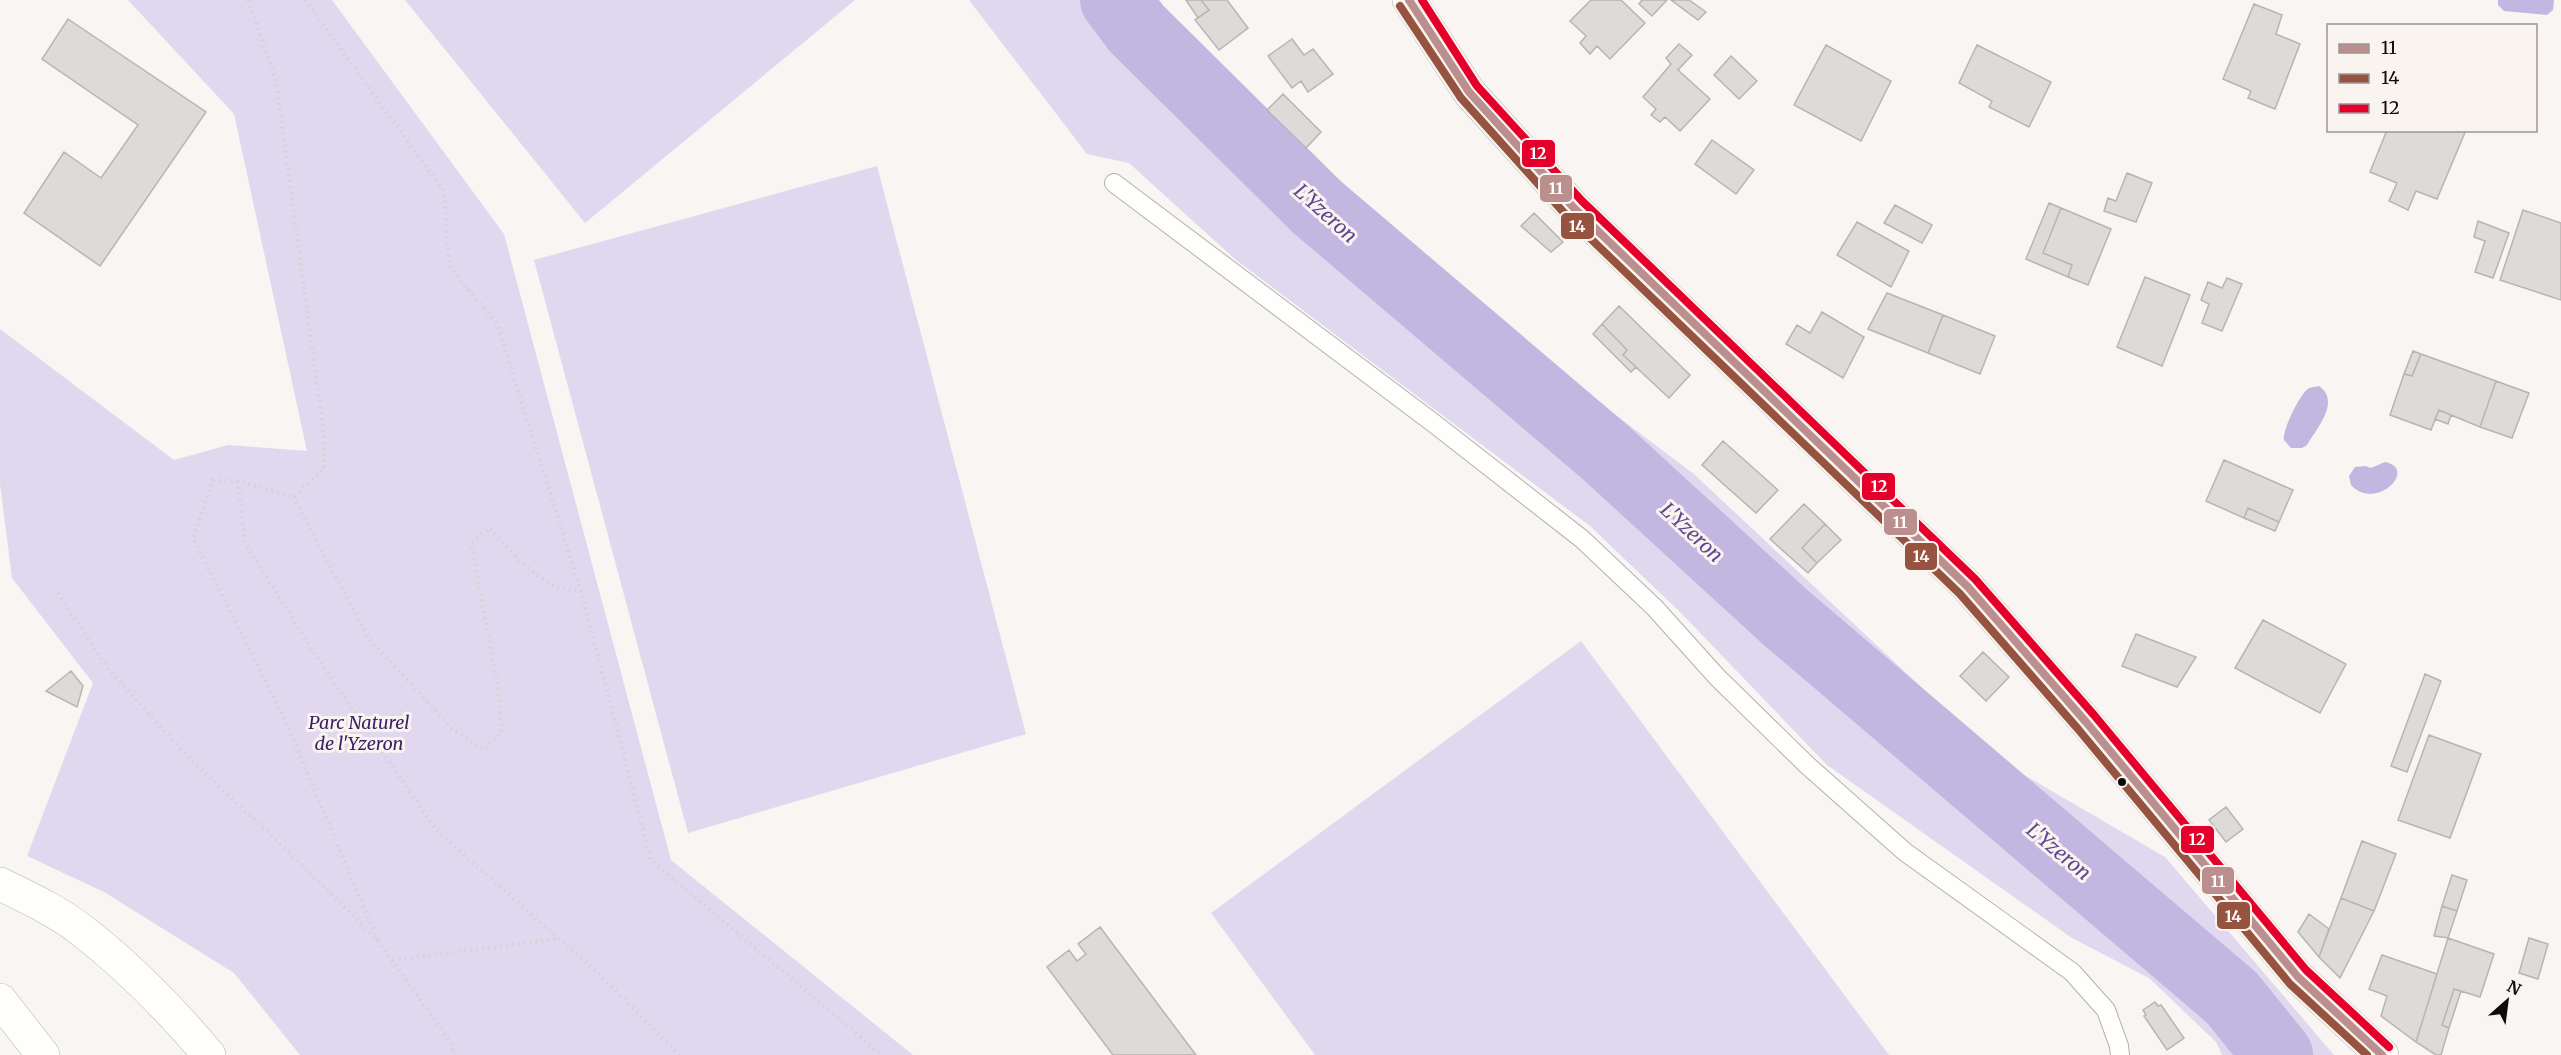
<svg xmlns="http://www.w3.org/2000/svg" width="2561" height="1055" font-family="Merriweather,serif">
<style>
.green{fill:#dfd8ef}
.water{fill:#c2b7e0}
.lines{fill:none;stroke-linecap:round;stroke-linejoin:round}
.river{stroke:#c2b7e0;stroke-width:70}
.building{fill:#dddbd9;stroke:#b7b5b2;stroke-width:1.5}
.service-casing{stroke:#b3b1af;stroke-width:20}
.minor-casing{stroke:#b3b1af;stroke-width:34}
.secondary-casing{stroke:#b3b1af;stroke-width:34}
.path{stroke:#d3d3d2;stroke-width:4;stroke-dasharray:1.5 4.5;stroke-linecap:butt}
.service{stroke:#fefefd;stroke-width:18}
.minor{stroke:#fefefd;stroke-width:33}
.secondary{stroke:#fefefd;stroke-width:33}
.bus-1-casing{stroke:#faf4f0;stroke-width:12}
.bus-2-casing{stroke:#faf4f0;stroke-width:12}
.bus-3-casing{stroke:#faf4f0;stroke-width:12}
.bus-1{stroke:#bc8f8f;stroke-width:8}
.bus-2{stroke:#965340;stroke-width:8}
.bus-3{stroke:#e4002b;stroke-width:8}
.bus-dot{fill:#0e0c0b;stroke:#faf4f0;stroke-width:2}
.labels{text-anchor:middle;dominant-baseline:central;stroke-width:6;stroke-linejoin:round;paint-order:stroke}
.park-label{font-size:18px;font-style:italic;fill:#3a2067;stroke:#faf4f0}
.water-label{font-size:20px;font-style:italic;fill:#5e4791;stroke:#faf4f0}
.line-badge{stroke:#faf4f0;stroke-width:2}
.badge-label{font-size:16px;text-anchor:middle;font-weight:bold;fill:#fff}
</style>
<rect width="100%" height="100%" fill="#f8f5f2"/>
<path class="green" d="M128,0H332L504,234L671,860L913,1055H300L234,973L104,892L27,856L93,683L12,578L0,484V329L174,460L228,445L307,451L234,114Z
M405,0H855L585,223Z
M969,0H1158L1230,90L1473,307L1695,475L2000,761L2165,857L2334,1055H2222L2216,1042L2149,978L2072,938L1827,765L1682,614L1590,526L1236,260L1129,163L1087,154Z
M877,166L1026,734L688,833L534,260Z
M1581,641L1889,1055H1315L1211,913Z"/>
<path class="water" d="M2498,0H2554L2553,10L2547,15L2504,11L2498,5Z
M2319,386C2341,401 2317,428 2307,445L2302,448H2291L2284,440C2282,431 2300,393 2309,388C2311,387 2316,387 2319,386Z
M2385,462C2419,469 2375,512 2351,485L2349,476L2355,467L2365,466L2371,468Z"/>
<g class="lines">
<path class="river" d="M1115,0L1137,29L1317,207L1605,452L1785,617L2232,998L2278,1055"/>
</g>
<path class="building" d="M1186,0H1201L1209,10L1198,18Z
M1201,0H1227L1248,28L1219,50L1195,20L1209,10Z
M1591,0H1621L1645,23L1610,59L1597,46L1590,54L1580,43L1586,36L1570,21Z
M1642,0H1667L1652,16L1639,4Z
M1671,0H1689L1706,12L1698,20Z
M2254,4L2282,15L2276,34L2300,44L2275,109L2248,98L2251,91L2223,79Z
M68,19L206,112L100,266L24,213L64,152L101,178L138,125L42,59Z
M1292,39L1304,55L1313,49L1333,74L1308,92L1301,81L1292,88L1268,56Z
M1679,44L1692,55L1678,70L1710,99L1680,131L1665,117L1660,122L1651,115L1656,109L1643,97L1671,64L1666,58Z
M1826,45L1891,81L1861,141L1794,105Z
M1977,45L2051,82L2029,127L1989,107L1992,101L1959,83Z
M1731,56L1757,81L1739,99L1714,75Z
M1283,94L1321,132L1306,148L1267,110Z
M2387,130H2466L2437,199L2416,191L2408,210L2389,201L2397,183L2370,172Z
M1712,140L1754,170L1736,194L1695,164Z
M2127,173L2152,183L2136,222L2104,211L2108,198L2116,201Z
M2049,203L2061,208L2043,253L2072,265L2068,277L2026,259Z
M1895,205L1932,225L1922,243L1884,223Z
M2061,208L2111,229L2088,285L2068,277L2072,265L2043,253Z
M2523,210L2561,223V300L2500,280Z
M1534,213L1563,242L1551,252L1521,226Z
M2478,221L2509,233L2493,278L2475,272L2485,241L2474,237Z
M1857,222L1909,251L1891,287L1837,255Z
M2145,277L2190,295L2162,366L2117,347Z
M2227,278L2242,284L2222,331L2202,323L2209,304L2201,300L2208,282L2222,288Z
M1887,293L1943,315L1928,353L1868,329Z
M1619,306L1690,375L1669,398L1623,355L1627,350L1602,324Z
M1822,312L1864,337L1843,378L1786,344L1797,325L1810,333Z
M1943,315L1995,336L1980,374L1928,353Z
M1602,324L1627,350L1623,355L1636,367L1631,372L1593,334Z
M2413,351L2421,354L2412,376L2404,374Z
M2421,354L2496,381L2480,427L2439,410L2431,430L2390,415L2404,374L2412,376Z
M2496,381L2529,393L2512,438L2480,427Z
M2439,410L2451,415L2448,424L2435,419Z
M1723,441L1778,490L1756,513L1702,465Z
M2224,460L2293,490L2279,522L2248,508L2244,518L2206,501Z
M1804,504L1825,524L1802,548L1817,563L1808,573L1770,539Z
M2248,508L2279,522L2275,531L2244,518Z
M1825,524L1841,540L1817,563L1802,548Z
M2263,620L2346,664L2320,713L2235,668Z
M2136,634L2196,657L2177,687L2122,666Z
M1983,652L2009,677L1986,701L1960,676Z
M71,671L83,686L77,707L46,691Z
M2425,674L2441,681L2407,772L2391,766Z
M2429,735L2481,754L2450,838L2398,820Z
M2226,807L2243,829L2226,842L2209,820Z
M2362,841L2396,854L2374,911L2341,898Z
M2452,875L2467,880L2457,911L2442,906Z
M2341,898L2374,911L2340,978L2319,957Z
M2442,906L2457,911L2448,938L2434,936Z
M2309,914L2329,929L2319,957L2298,932Z
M1100,927L1196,1055H1113L1047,967L1069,950L1077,961L1086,954L1078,944Z
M2448,938L2494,954L2480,997L2454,989L2442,1025L2449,1028L2441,1055H2436L2416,1042Z
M2529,938L2548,944L2538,979L2519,973Z
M2382,955L2437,974L2416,1042L2381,1016L2387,996L2369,989Z
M2454,989L2461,991L2449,1028L2442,1025Z
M2155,1002L2158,1006L2161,1005L2184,1038L2167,1050L2144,1016L2146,1015L2143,1010Z"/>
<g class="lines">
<g class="service-casing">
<path id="service" d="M1114,183L1436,425L1582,539L1655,608L1717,677L1807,765L1905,852L2072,972L2106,1010L2119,1046L2120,1055"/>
</g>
<g class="minor-casing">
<path id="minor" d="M0,884C29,898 59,912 84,932C130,968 171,1010 209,1055
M0,1000L43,1055"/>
</g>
<g class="secondary-casing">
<path id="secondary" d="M1409,0L1469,92L1574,208L1968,587L2086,722L2298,977L2382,1055"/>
</g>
<path class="path" d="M248,0L276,80L324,436V470L293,497L238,481L213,480L193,538L285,720L378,941
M305,0L444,191L449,266L497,324L581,591L651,860L882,1055
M238,481L245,543L319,660L437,831L601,976L680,1055
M293,497L368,637L452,729L484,750L502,733L498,688L471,543L489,528L524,565L556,588L581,591
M58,593L108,669L190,759L296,859L378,941L451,1043L454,1055
M393,960L558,939"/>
<use href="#service" class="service"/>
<use href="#minor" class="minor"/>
<use href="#secondary" class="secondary"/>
<g class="bus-1-casing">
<path id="bus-1" d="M1409,0L1469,92L1574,208L1968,587L2086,722L2298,977L2382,1055"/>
</g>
<g class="bus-2-casing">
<path id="bus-2" d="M1400,6L1461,98L1566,215L1960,594L2078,729L2290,984L2367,1055"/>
</g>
<g class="bus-3-casing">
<path id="bus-3" d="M1422,0L1477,86L1582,201L1975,579L2094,715L2306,970L2389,1047"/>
</g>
<use href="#bus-1" class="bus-1"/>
<use href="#bus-2" class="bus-2"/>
<use href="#bus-3" class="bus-3"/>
</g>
<circle class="bus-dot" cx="2122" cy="782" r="5"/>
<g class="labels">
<g class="park-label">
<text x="359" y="722">Parc Naturel<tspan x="359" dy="21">de l'Yzeron</tspan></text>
</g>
<g class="water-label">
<text transform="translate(1326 213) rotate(42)">L'Yzeron</text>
<text transform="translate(1692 532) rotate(43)">L'Yzeron</text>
<text transform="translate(2059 851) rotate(40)">L'Yzeron</text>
</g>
</g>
<g class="line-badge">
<rect x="1521" y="139" width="35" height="29" rx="6" fill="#e4002b"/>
<rect x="1539" y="174" width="34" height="29" rx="6" fill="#bc8f8f"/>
<rect x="1560" y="212" width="35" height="28" rx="6" fill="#965340"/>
<rect x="1861" y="472" width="35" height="29" rx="6" fill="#e4002b"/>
<rect x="1883" y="508" width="35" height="28" rx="6" fill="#bc8f8f"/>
<rect x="1904" y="542" width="34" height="29" rx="6" fill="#965340"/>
<rect x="2180" y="825" width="35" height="29" rx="6" fill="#e4002b"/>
<rect x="2201" y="866" width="34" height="29" rx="6" fill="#bc8f8f"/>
<rect x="2216" y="901" width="35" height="29" rx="6" fill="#965340"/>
</g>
<g class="badge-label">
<text x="1538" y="159">12</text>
<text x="1556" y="194">11</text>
<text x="1577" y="232">14</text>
<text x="1879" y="492">12</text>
<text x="1900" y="528">11</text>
<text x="1921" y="562">14</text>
<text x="2197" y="845">12</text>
<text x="2218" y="887">11</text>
<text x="2233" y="922">14</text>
</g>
<rect x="2327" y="24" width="210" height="108" fill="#faf4f0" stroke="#9c9794" stroke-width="1.5"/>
<rect x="2339" y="44" width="30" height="9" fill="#bc8f8f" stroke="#9c9794" stroke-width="1.5"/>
<text x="2381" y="54" font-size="18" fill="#0e0c0b">11</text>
<rect x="2339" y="74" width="30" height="9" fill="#965340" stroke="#9c9794" stroke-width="1.5"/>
<text x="2381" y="84" font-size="18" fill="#0e0c0b">14</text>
<rect x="2339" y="104" width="30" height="9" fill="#e4002b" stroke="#9c9794" stroke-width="1.5"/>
<text x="2381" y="114" font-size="18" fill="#0e0c0b">12</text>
<g transform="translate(2507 1001) rotate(28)" stroke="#faf4f0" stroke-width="4.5" paint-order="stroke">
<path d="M0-4.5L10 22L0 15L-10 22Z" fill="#0e0c0b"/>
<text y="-9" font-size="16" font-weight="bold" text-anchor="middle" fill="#0e0c0b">N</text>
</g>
</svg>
